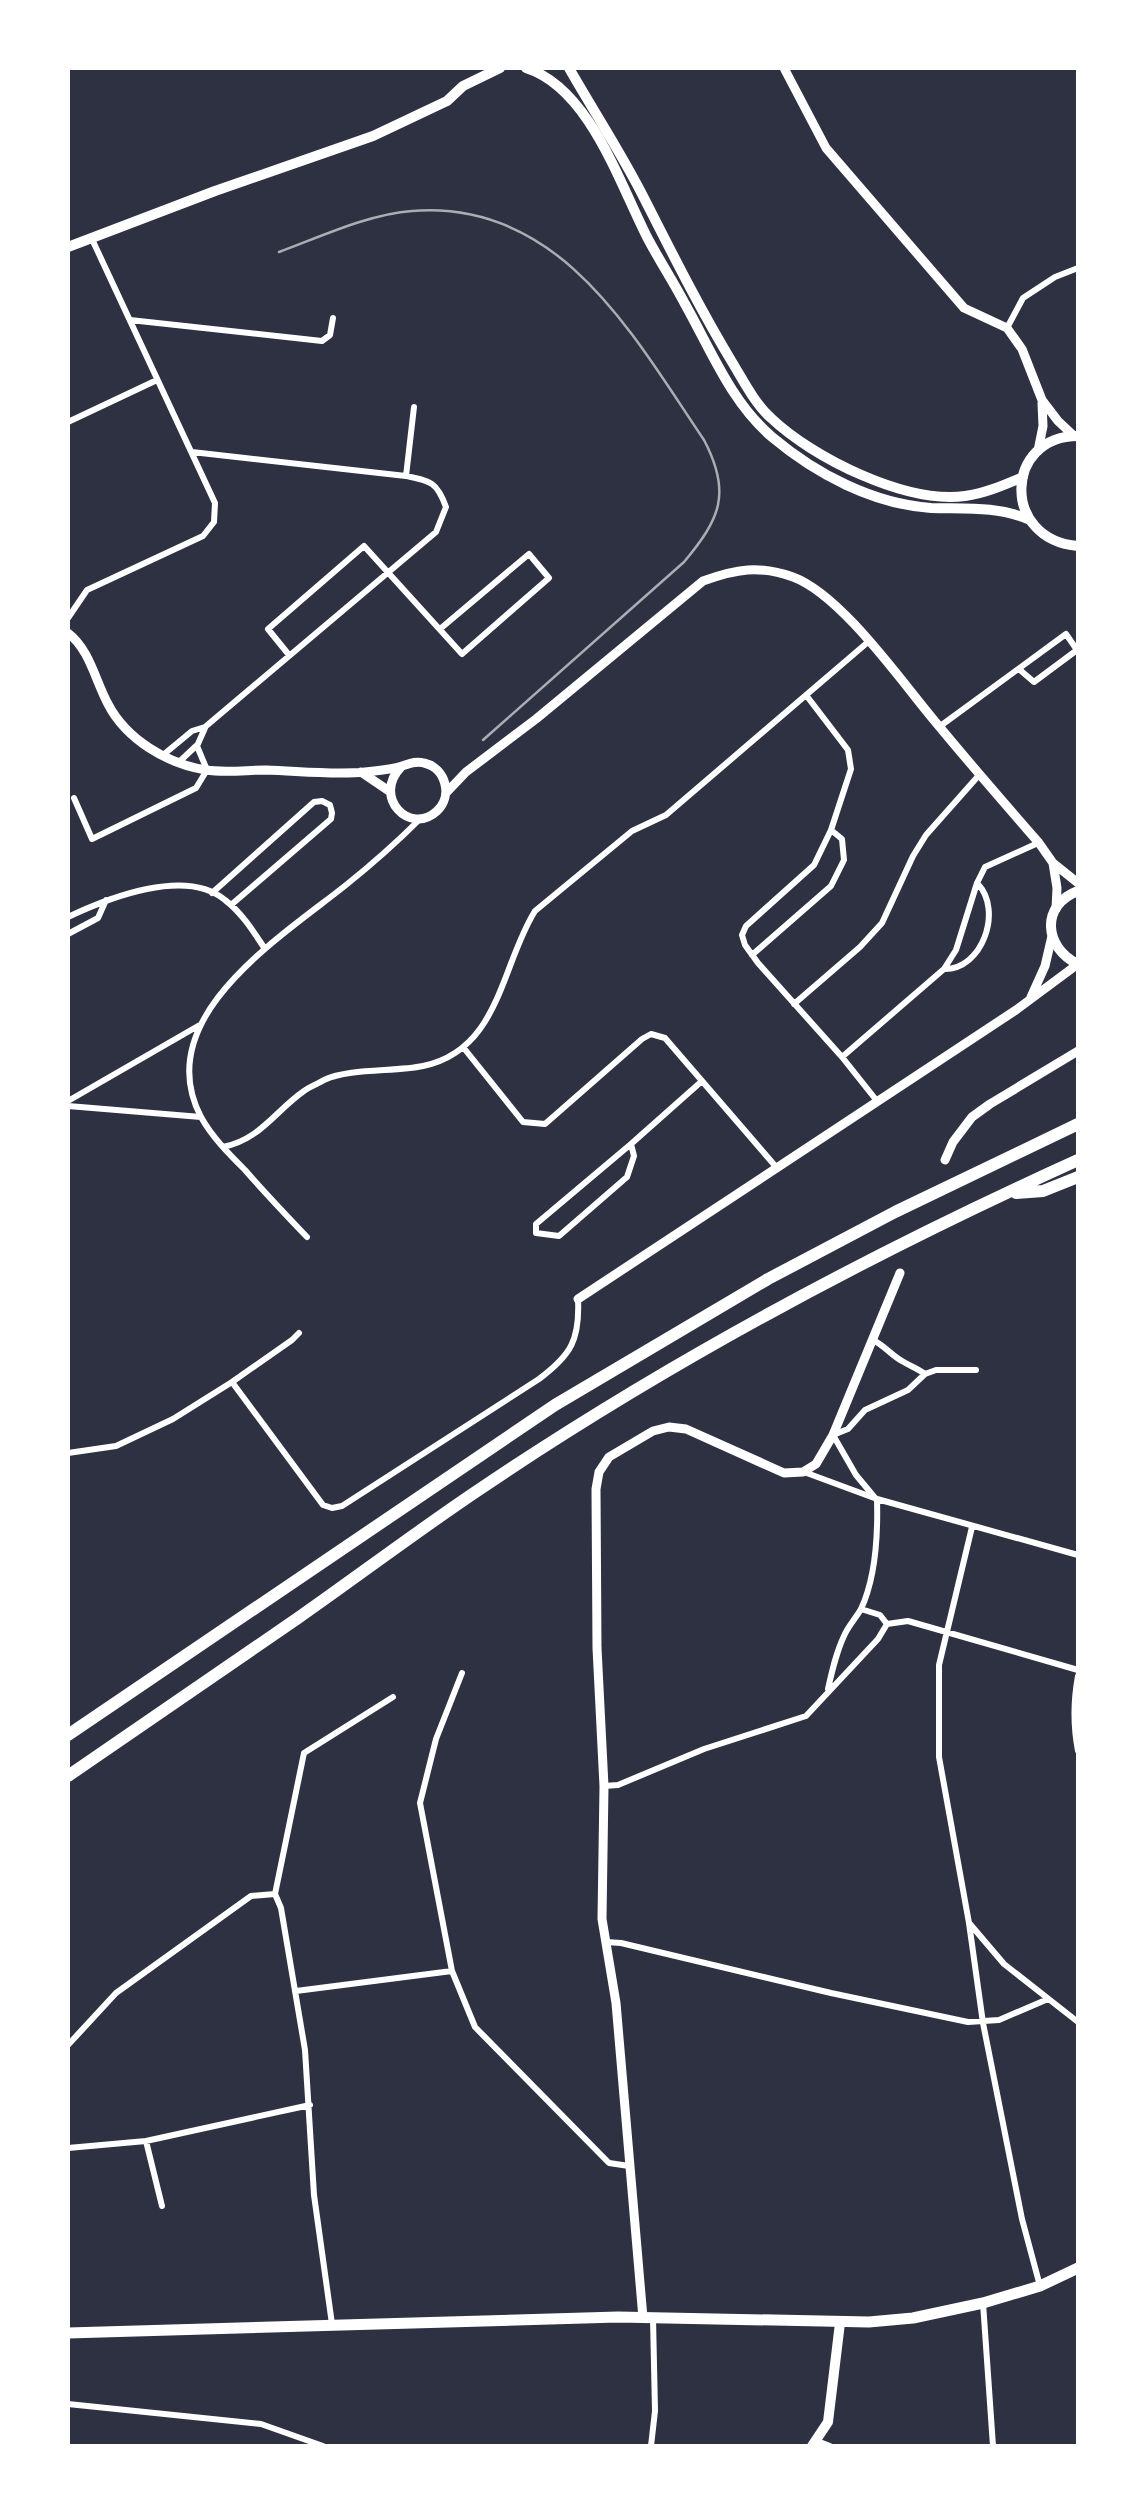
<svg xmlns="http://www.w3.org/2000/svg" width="1146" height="2514" font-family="'Public Sans',sans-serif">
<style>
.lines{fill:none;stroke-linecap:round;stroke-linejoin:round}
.minor{stroke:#fff;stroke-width:6}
.tertiary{stroke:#fff;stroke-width:9}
.secondary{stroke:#fff;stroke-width:10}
.primary{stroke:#fff;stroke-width:11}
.motorway{stroke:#fff;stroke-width:12}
.tram{stroke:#abadb3;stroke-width:2.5}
</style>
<rect width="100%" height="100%" fill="#2d3142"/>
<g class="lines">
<path class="minor" d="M130,320L322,341L330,335L333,318
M1007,328L1023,298L1055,277L1078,268
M68,422L157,380
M406,476L414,407
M68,618L87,590L203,536L214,522L215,503L91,237
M289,655L268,629L364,546L462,654L549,578L529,554L440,629
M806,695L848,750L851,769L831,830L814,865L746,926L742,935L745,945L758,963L842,1057L877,1101
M939,727L1066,634L1077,650L1034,682L1020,670
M163,755L192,731L205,727L436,532L446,507C437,482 431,481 406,476L192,452
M179,762L196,746
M74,798L92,839L196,788L207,770L197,746L205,728
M212,893L314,802L322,801L330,805L332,813L331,819L231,905
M68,917C108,898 186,867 225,900C242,913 253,931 265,949
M68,934L98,918L106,900
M752,955L831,886L844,860L842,839L831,830
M944,969C982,970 1003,911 978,884
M794,1004L860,947L882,923L913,856L926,835L980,774
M463,1047L523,1122L545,1124L642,1039L651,1034L665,1038L777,1168
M842,1057L944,969L956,950L977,883L985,867L1038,843
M68,1101L198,1026
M68,1106L201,1117
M631,1144L536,1224V1233L559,1236L627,1177L634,1156L631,1144L702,1081
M223,1147C261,1139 275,1111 304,1091C310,1086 318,1084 324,1080C349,1068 395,1072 423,1066C500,1050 501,965 535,911L632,831L666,815L868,642
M307,1237C286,1215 265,1193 245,1170C229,1154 212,1137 201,1117C149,1018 281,937 346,885C371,865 397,842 420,819
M873,1340C885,1346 891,1355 902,1361C910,1366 917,1368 925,1374
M232,1382L323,1505L332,1508L342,1506L539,1379C571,1355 580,1340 578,1299
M68,1453L116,1446L173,1419L232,1382L292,1340L299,1333
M804,1472L877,1499L1078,1555
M876,1499L856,1475L833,1435L848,1429L865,1410L908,1390L925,1374L936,1370H976
M972,1527L939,1665V1757L969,1923L983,2023L1022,2219L1040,2286
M861,1609L880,1615L887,1624
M462,1673L436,1739L420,1803L452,1971L475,2027L609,2163L629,2166
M1078,1676C1073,1703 1073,1725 1078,1751
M828,1689C832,1671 836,1653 844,1636C848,1626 856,1618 861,1609C876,1577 878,1534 877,1499
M604,1786L618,1785L704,1749L806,1716L878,1639L887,1624L908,1621L1078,1670
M970,1924L1004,1964L1078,2022
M606,1942L621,1943L831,1993L968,2022L999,2020L1048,1999
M296,1991L452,1971
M68,2045L116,1993L251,1896L275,1894
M146,2141L162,2206
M68,2148L146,2141L310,2105
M983,2303L993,2446
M332,2324L314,2195L305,2050L281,1908L275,1894L304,1753L393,1697
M68,2404L261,2424L323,2446
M817,2441L830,2446
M651,2446L655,2411L653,2318"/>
<path class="tertiary" d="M784,68L826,148L964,308L1007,328L1022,349L1042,400L1058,421L1074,436
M1038,451L1043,426L1042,403
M68,633C90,650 95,680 108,704C126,739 167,764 206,770C225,773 247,770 266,770C299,771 333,775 365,772C375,771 385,770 395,768C406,766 413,760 424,763C446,768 453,796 437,811C410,836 372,797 401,767
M361,772L389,791
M446,793L466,772L536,719L703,581C736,569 759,565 793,577C842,595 903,684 938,725C971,765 1005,804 1039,843L1053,863L1078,883
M1053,863L1057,888L1056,909
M1031,997L1045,966L1052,936
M945,1160L953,1142L972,1117L990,1104L1078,1051
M578,1299L1016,1010L1078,964
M643,2318L616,2003L602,1919L604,1786L597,1648L596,1489L599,1472L609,1457L653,1431L669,1427L686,1429L784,1473L803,1472L816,1464L833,1435L900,1273"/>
<path class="secondary" d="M526,68C589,88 619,182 647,237C659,260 673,281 685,304C711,350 731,402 772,437C816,474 873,504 931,508C965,509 996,506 1028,519
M569,68C594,112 622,154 645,200C673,255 700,309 732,362C743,380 755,404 771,418C813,458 906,504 965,496C986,493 1004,485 1023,477
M68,247L215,191L373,136L447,101L463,86L500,68
M1078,436C1004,436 1001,540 1078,546
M1078,891C1040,905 1044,948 1078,964
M812,2446L828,2422L840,2323"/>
<path class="primary" d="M68,2333L618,2317L869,2322L913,2318L983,2303L1040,2286L1078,2268"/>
<path class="motorway" d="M1016,1193L1043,1191L1078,1177
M68,1735L555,1405L768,1279L895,1212L1078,1124
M68,1776C144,1724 221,1671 298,1618C358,1576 416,1532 477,1491C666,1363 870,1254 1078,1160"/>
<path class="tram" d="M279,252C320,237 369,214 412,211C560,199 633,335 704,440C732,493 720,519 684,562L483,740"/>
</g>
<rect width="1146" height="2514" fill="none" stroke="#ffffff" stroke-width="140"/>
</svg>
